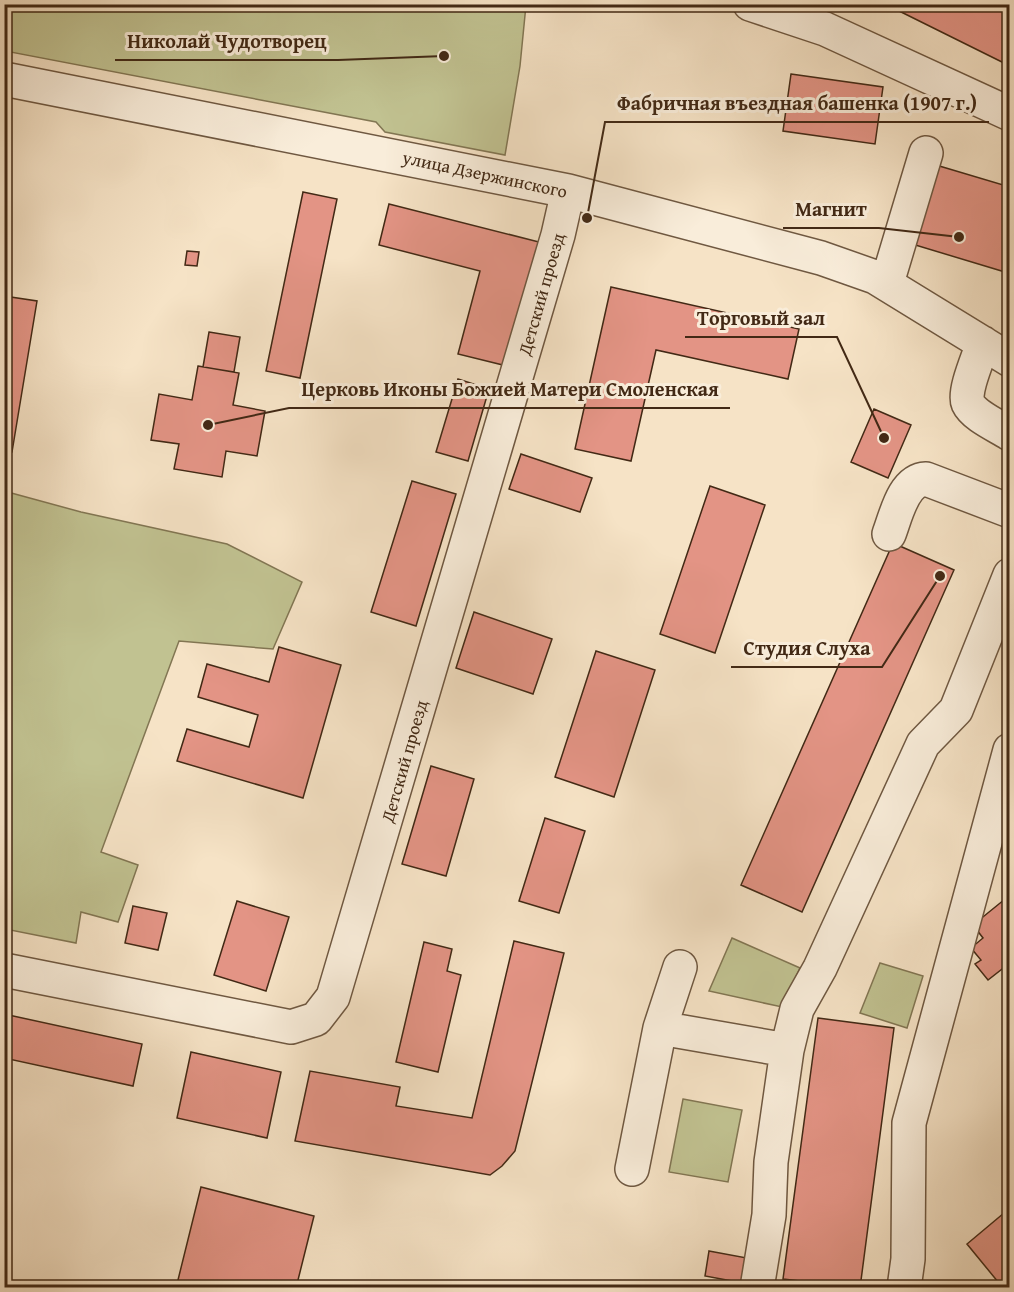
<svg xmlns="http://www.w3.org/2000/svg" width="1014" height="1292" font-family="'Gentium Book Plus',serif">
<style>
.green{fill:#c1c291;stroke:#827653;stroke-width:1.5}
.building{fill:#e39485;stroke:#422915;stroke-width:1.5}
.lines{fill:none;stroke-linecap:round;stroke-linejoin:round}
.minor-casing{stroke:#6f5841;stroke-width:36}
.minor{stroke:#f9edda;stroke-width:33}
.labels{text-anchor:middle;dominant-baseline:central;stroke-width:6;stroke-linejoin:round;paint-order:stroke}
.street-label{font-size:18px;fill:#422915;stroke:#f9edda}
.leader{fill:none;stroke:#422915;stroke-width:2}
.callout-dot{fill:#422915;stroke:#f9edda;stroke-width:2}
.callout-label{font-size:20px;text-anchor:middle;font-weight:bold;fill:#422915;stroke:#f9edda;stroke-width:6;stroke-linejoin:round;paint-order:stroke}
</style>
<rect width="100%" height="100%" fill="#f6e3c6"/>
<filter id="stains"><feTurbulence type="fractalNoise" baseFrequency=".00333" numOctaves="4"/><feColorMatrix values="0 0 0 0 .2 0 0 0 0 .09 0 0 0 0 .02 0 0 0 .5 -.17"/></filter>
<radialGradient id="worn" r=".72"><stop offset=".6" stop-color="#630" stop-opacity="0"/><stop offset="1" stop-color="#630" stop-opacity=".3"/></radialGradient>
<path class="green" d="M4,5H526L520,66L505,155L385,132L376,122L5,51Z
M4,491L81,512L227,544L302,582L273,649L179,641L101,852L138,865L118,922L81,912L76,943L5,929Z
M732,938L800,968L782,1007L709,991Z
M880,963L923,976L907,1028L860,1013Z
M683,1099L742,1110L728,1182L669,1172Z"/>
<path class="building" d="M885,4H1004L1010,7V63L1008,65Z
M791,74L883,87L875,144L783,131Z
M936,165L1010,187V257L1005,272L912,244Z
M303,192L337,199L300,378L266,371Z
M389,204L539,242L507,366L458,354L480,271L379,245Z
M187,251L199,252L197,266L185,265Z
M611,287L799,329L788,379L656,350L631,461L575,449Z
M4,296L37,301L12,452L4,451Z
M209,332L240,337L234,372L203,367Z
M198,366L239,373L233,405L265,411L257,456L226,451L222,477L174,469L179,444L151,440L159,394L192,400Z
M458,379L489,389L468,461L436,452Z
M874,409L911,425L888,478L851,462Z
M521,454L592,478L580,512L509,489Z
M412,481L456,494L416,626L371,612Z
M710,486L765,505L715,653L660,634Z
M893,543L954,570L802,912L741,885Z
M474,612L552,639L533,694L456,668Z
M279,647L341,665L303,798L177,761L187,729L249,747L258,715L198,697L207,664L269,682Z
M596,651L655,670L614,797L555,777Z
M431,766L474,779L446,876L402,864Z
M545,818L585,831L559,913L519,901Z
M1010,895V970L1006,966L988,980L975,964L981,960L971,948L983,938L973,925Z
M237,901L289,917L266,991L214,975Z
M133,906L167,913L158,950L125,943Z
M514,941L564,953L515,1151L502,1166L490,1175L295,1141L310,1071L400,1087L396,1106L472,1118Z
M424,942L452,949L447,971L461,975L438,1072L396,1062Z
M4,1014L142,1044L133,1086L4,1058Z
M818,1018L894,1028L860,1288L783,1279Z
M191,1052L281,1072L267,1138L177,1118Z
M4,1180H10L8,1235H4Z
M201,1187L314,1216L296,1288H176Z
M1004,1213L1010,1220V1288H1003L967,1244Z
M709,1251L747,1258L743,1283L705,1276Z"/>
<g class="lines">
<g class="minor-casing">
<path id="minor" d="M750,4L825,29L1010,114
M4,79L568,191L821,258L875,277L1010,360
M887,283L926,153
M983,343C979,356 963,392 968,403C974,416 998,426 1010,434
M889,534C896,516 903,480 926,479L1010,511
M4,970L291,1027L316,1019L333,997L558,235L568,191
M660,1028L680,967
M632,1169L660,1028L787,1050
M757,1288L769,1215L771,1162L787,1050L797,1009L820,968L923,744L956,710L1010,575
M904,1288L908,1259L909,1123L1010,750"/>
</g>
<use href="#minor" class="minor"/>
</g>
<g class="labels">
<g class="street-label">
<text transform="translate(485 174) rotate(12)">улица Дзержинского</text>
<text transform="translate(541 294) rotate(-74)">Детский проезд</text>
<text transform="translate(404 761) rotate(-74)">Детский проезд</text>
</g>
</g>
<path class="leader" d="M444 56L338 60H115M587 218L605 122H989M959 237L879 228H783M884 438L837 337H685M208 425L289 408H730M940 576L882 667H731"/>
<g class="callout-dot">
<circle cx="444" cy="56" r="6"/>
<circle cx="587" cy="218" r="6"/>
<circle cx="959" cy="237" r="6"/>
<circle cx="884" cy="438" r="6"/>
<circle cx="208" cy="425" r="6"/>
<circle cx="940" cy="576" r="6"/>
</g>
<g class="callout-label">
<text x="227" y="48">Николай Чудотворец</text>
<text x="797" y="110">Фабричная въездная башенка (1907 г.)</text>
<text x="831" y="216">Магнит</text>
<text x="761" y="325">Торговый зал</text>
<text x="510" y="396">Церковь Иконы Божией Матери Смоленская</text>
<text x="807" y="655">Студия Слуха</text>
</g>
<rect width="1014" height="1292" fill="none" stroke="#f6e3c6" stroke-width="24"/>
<rect x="6" y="6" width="1002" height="1280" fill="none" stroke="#422915" stroke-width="3"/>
<rect x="12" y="12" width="990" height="1268" fill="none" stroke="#422915" stroke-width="1.5"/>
<rect width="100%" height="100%" filter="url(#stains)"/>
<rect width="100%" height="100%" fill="url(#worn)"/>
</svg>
